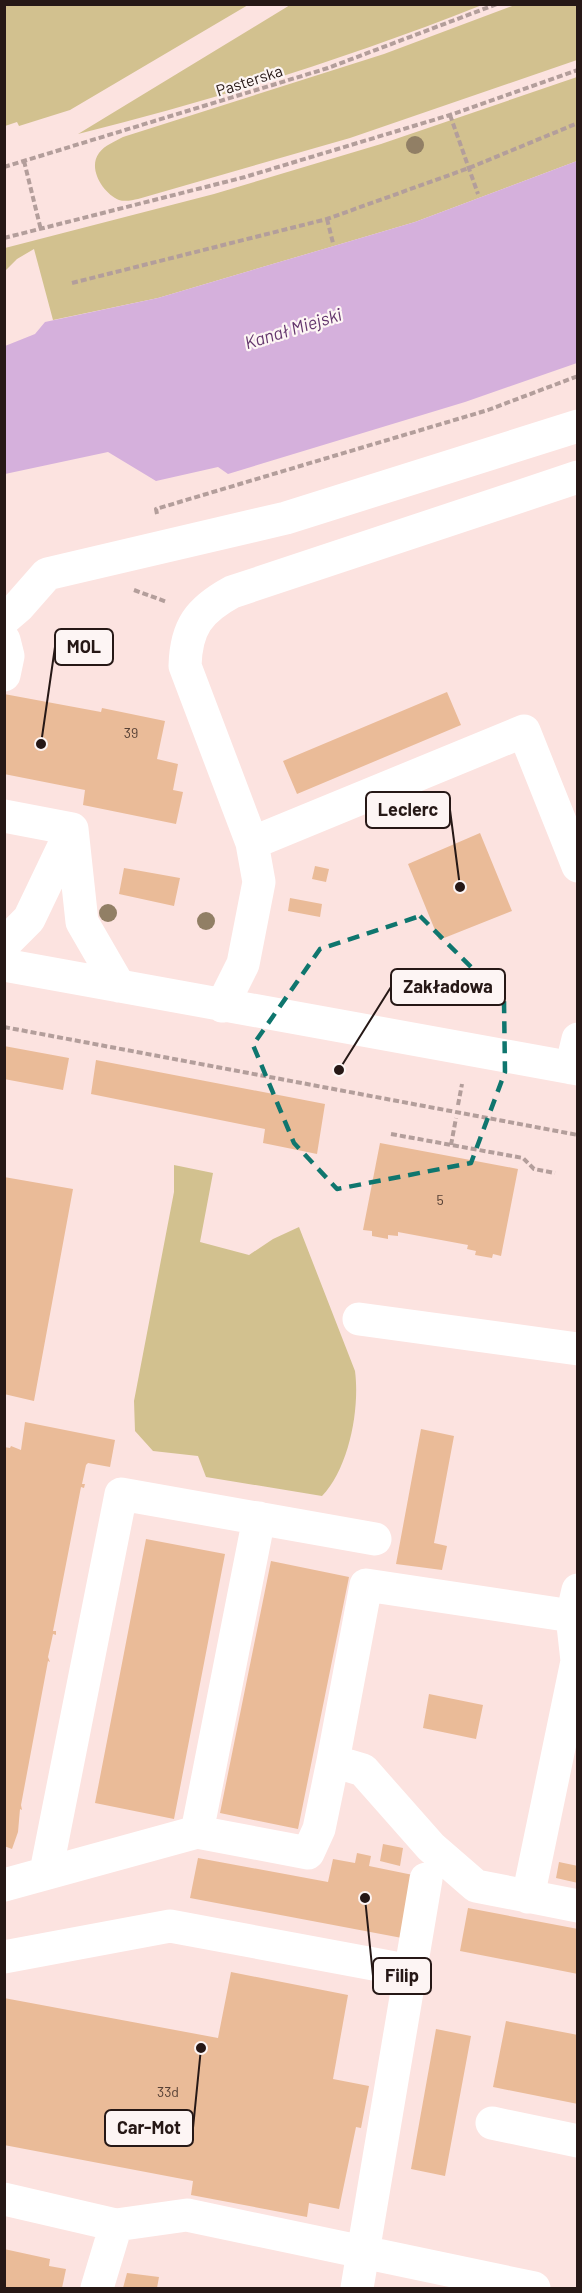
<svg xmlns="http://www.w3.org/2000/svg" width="582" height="2293" font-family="Barlow,sans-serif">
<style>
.green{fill:#d2c18f}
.water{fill:#d5b0dc}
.building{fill:#eabb98}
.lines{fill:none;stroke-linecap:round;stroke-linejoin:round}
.path{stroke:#b39e9b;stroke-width:4;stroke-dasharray:6 3;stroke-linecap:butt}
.minor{stroke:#fff;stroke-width:33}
.tree{fill:#917f65}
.marked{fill:none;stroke:#0f766e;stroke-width:4.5;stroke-dasharray:12 8;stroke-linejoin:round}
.labels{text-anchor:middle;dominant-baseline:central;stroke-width:4.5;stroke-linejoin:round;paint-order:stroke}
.number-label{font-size:14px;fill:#574136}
.street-label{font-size:16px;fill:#261816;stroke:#fdf5f4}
.water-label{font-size:18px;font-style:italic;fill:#64366d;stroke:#fdf5f4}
.leader{fill:none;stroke:#261816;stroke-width:2}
.callout-dot{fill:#261816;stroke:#fdf5f4;stroke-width:2}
.callout{fill:#fdf5f4;stroke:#261816;stroke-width:2}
.callout-label{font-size:18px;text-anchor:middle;font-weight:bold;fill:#261816}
</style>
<rect width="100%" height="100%" fill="#fce3e0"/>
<path class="green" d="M4,5L5,4L248,5L70,110L19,126L17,122L5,126Z
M290,5H482C351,57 215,100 78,134Z
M515,5H577V60L350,138L138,199C133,200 125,202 119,200C104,194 87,169 99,153C105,145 114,142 123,137L384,54Z
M577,77V161L415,222L158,298L53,320L34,249L17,259L5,271V248L214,194L381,144Z
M174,1165L213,1173L200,1242L249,1255L273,1239L299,1227L355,1371C360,1409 349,1468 322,1496L206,1477L198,1456L153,1451L135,1431L134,1401L174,1192Z"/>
<path class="water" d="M577,161V363L465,402L228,474L218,467L156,481L108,452L5,474V346L35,334L45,322L158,298L415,222Z"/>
<path class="building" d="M447,692L461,725L297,794L283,761Z
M4,694L101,712L102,708L165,721L157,759L178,764L173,790L183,792L176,824L83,805L85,790L4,774Z
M480,833L512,911L439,940L408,864Z
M315,866L329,869L326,882L312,879Z
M124,868L180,878L174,906L119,894Z
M290,898L322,904L320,917L288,911Z
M4,1046L69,1058L63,1090L4,1079Z
M96,1060L325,1104L317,1154L263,1143L265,1129L91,1094Z
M380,1143L518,1169L501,1256L493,1254L492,1258L475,1255L476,1251L467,1249L468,1245L398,1232V1236L388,1235V1239L372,1236V1231L363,1230Z
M4,1177L73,1189L34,1401L4,1394Z
M25,1422L115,1440L110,1467L88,1463L86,1465L82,1484H85L84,1488L81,1487L53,1631H56V1635L53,1634L48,1657L50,1662L48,1661L21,1805L22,1810L20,1809L18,1832L12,1849L4,1846V1447L10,1448L11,1446L21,1450Z
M421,1429L454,1436L434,1543L447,1546L442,1570L396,1564Z
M146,1539L225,1554L174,1819L95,1803Z
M271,1561L349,1577L298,1829L220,1813Z
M429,1694L483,1705L476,1739L423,1728Z
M383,1844L403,1848L400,1866L380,1861Z
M357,1853L371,1856L369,1866L413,1875L402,1938L190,1898L198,1858L328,1882L333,1859L355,1863Z
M559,1862L578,1866V1883L556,1878Z
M468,1908L578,1929V1974L460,1951Z
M231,1972L348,1995L333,2079L369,2086L361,2128L356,2127L339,2209L309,2203L307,2217L191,2195L193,2181L4,2145V1998L218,2038Z
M506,2021L578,2035V2104L493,2087Z
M436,2029L471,2036L445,2176L411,2169Z
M4,2249L50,2259L49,2266L66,2269L62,2288H4Z
M127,2273L159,2277L157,2288H123Z"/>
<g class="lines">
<path class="path" d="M450,115L478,194
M24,161L41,230
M4,167L328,68L497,4
M327,219L333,243
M4,238L245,177L450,115L578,70
M72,283L327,219L469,168L578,123
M157,514L156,509L488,410L578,376
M134,590L167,602
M4,1027L578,1135
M458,1105L462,1084
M391,1134L523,1158L534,1169L555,1173
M451,1145L456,1118"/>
<path class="minor" d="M4,619L18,607L47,574L286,518L578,426
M4,640L8,656L4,675
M4,816L72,829
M72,829L82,922L119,986
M252,843L524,731L578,866
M4,944L29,919L72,829
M4,965L578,1069
M222,1006L243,964L259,882L252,843L185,666C186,627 199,610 232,592L578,477
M571,1068L578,1039
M359,1319L578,1349
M572,1616L366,1585L333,1761L363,1770L431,1847L476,1886L578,1906
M197,1832L259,1518
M46,1872L121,1494L375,1539
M4,1885L197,1832L308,1853L319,1829L333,1761
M528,1897L577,1661L572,1616L578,1590
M4,1957L170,1926L411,1971
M492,2123L578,2141
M4,2199L116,2225L97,2288
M116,2225L187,2215L534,2288
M357,2288L426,1879"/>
</g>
<g class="tree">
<circle cx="415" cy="145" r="9"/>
<circle cx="108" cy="913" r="9"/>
<circle cx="206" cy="921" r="9"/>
</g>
<path class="marked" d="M420,916L504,1000L505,1072L471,1163L337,1189L294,1143L253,1045L320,949Z"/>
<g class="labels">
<g class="number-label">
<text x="131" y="732">39</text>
<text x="440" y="1199">5</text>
<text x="168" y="2091">33d</text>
</g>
<g class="street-label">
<text transform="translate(249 80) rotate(-18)">Pasterska</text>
</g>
<g class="water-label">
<text transform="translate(293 328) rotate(-17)">Kanał Miejski</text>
</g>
</g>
<path class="leader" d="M41 744L55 647M460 887L450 810M339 1070L391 987M365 1898L373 1976M201 2048L193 2128"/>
<g class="callout-dot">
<circle cx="41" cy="744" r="6"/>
<circle cx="460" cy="887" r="6"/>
<circle cx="339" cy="1070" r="6"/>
<circle cx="365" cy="1898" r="6"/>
<circle cx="201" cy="2048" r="6"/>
</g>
<g class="callout">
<rect x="55" y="629" width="58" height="36" rx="6"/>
<rect x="366" y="792" width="84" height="36" rx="6"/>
<rect x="391" y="969" width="114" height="36" rx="6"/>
<rect x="373" y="1958" width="58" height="36" rx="6"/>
<rect x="105" y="2110" width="88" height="36" rx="6"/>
</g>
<g class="callout-label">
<text x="84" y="653">MOL</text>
<text x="408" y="816">Leclerc</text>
<text x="448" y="993">Zakładowa</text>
<text x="402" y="1982">Filip</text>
<text x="149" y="2134">Car-Mot</text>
</g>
<rect width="582" height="2293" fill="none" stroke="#261816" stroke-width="12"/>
</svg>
